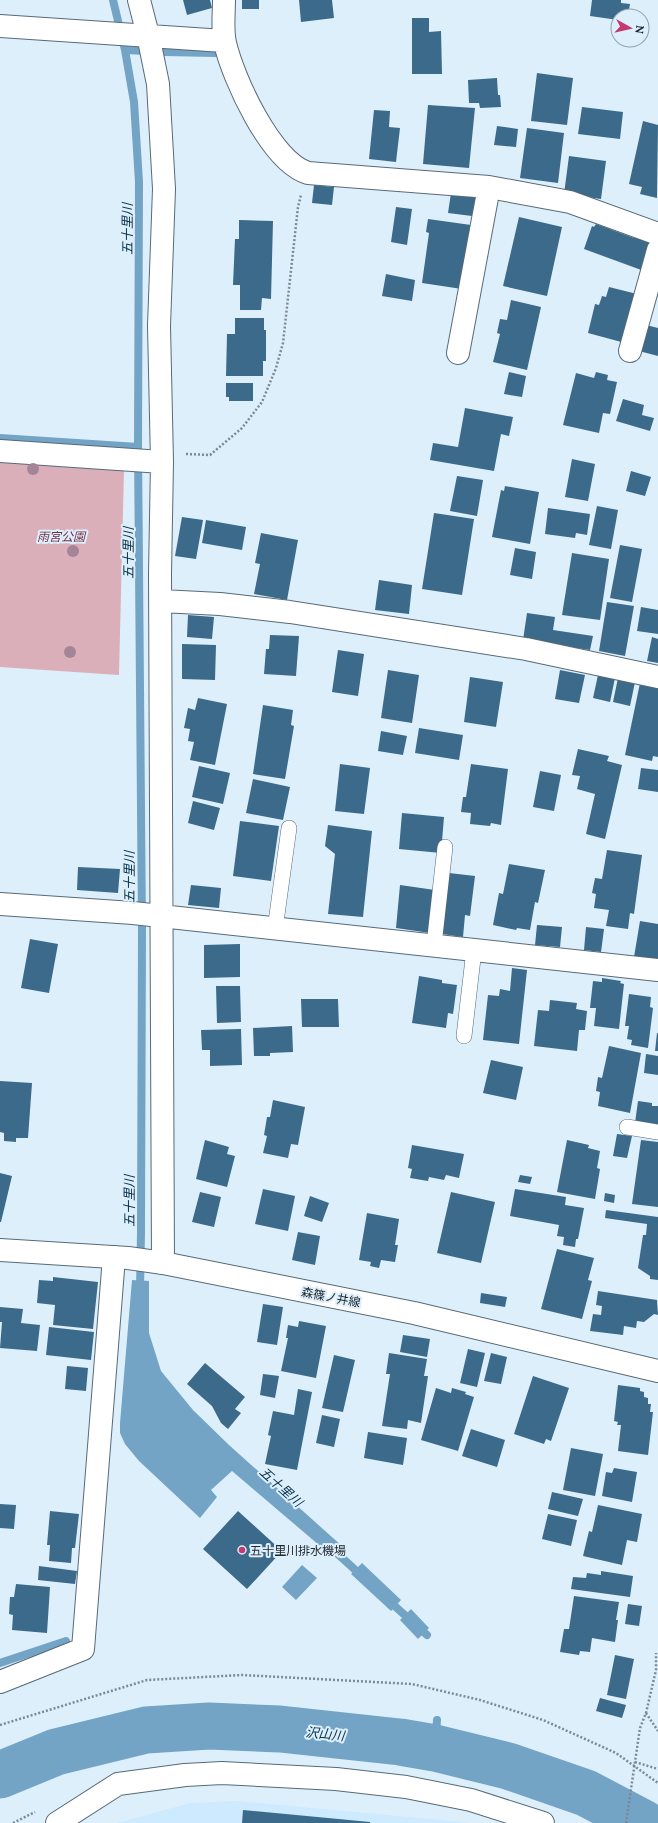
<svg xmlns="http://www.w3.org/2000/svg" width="658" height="1823" font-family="Lora,'Noto Sans JP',serif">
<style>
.built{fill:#cdeaff}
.green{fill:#daafba}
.water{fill:#73a4c6}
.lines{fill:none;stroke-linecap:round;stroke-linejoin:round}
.stream{stroke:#73a4c6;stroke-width:8}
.river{stroke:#73a4c6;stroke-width:47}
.building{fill:#3b6a8a}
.service-casing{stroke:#576a77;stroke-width:16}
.minor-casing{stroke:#576a77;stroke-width:24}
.secondary-casing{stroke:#576a77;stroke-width:24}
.path{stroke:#7c8992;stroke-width:2.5;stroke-dasharray:2 2;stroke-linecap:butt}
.service{stroke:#fff;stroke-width:15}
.minor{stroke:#fff;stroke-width:22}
.secondary{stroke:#fff;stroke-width:22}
.tree{fill:#a48598}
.poi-dot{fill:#c4396f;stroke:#deeffc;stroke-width:1.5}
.labels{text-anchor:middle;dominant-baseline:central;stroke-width:4;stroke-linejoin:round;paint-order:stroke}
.park-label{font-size:12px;font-style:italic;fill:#752e47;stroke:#deeffc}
.street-label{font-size:12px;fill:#1e262c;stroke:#deeffc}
.poi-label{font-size:12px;fill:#1e262c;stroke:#deeffc;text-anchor:start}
.water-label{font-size:13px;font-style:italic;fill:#063048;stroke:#deeffc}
</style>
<rect width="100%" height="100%" fill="#deeffc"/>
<path class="built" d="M237,1801L472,1823H117L190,1803Z"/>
<path class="green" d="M0,461L124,470L119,675L0,667Z"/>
<path class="water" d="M132,1280L149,1281V1333L161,1371L193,1410L229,1445L342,1546L333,1557L232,1471L211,1490L217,1497L200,1518L139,1461L125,1444L120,1433V1423Z
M362,1563L401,1600L391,1611L351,1574Z
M302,1565L317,1578L296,1600L282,1587Z
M411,1609L429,1628L418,1639L400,1620Z"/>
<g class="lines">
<path class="stream" d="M113,0L125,50L134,102L139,182L138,447L142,929L141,1232L140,1291
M125,50L146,51
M164,52L215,53
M0,438L138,447
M329,1546L363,1577
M388,1600L427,1635
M0,1663L66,1641
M435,1748L437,1720"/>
<path class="river" d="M0,1775L56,1752L146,1730L209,1726L280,1729L400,1742L435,1748L508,1766L586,1793L643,1823"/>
</g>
<path class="building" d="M183,0H210L212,8L187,15Z
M242,0H259V9H242Z
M299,0H332L334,18L301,22Z
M592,0H621V3L630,4L628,16H618V20L590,16Z
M412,18H429V32L441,31L442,74H412Z
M537,73L573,78L567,125L531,121Z
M497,78L498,95H500L501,107L480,108L479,103H469L468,80Z
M428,105L475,108L469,168L423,164Z
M582,107L623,112L620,139L578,134Z
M374,110L390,111L389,127L400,128L396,162L369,159Z
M643,121L658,125L657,198L640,194L642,187L629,184Z
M497,126L518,129L516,147L494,145Z
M527,128L564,133L558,183L520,178Z
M569,156L606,161L601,199L564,194Z
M314,185L334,187L332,205L312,203Z
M451,193L482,197L480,217L448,213Z
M396,207L412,209L407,245L391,242Z
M519,217L562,227L547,296L503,286Z
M428,219L471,225L462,289L422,283L429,233L426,232Z
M239,220L273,221L271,299L262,298L261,310H240V285H233L235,239H239Z
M596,224L634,238L635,236L654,243L644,271L584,249L592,226L594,227Z
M386,274L415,280L412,301L382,296Z
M609,287L637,294L625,343L588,333L595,304L599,305L602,296L606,297Z
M511,300L541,307L527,370L493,362L500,334L497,333L500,319L507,320Z
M235,318H264V330H266V361H263V376H226L227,334H235Z
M646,325L658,328V356L639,351Z
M509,372L526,376L522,397L504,394Z
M596,372L608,375L607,380L617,382L610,414L603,413L599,433L563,425L576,373L594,378Z
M226,383H253V401H229V397H226Z
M623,399L644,405L642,415L654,418L650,431L616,421Z
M465,408L513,417L509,436L501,434L494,471L430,460L433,443L458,447Z
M572,459L595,464L588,501L565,497Z
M631,471L651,477L645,496L626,491Z
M457,476L483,480L477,516L450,511Z
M505,486L539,492L530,544L492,537L501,490L504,491Z
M597,506L618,510L611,549L589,545Z
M548,508L590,514L587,535L576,533L575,538L545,534Z
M434,513L474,519L462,595L422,589Z
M182,517L203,520L196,559L175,556Z
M206,520L246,527L242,550L202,543Z
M261,533L298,540L287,600L254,594L260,564L255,563Z
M620,545L642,549L632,602L610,598Z
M515,548L536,552L532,579L510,575Z
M572,553L609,559L600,620L562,615Z
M379,580L412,585L409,614L375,610Z
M607,602L634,606L625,656L599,651Z
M641,607L658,610V634L637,631Z
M527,613L555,617L553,630L593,636L590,650L523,640Z
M188,615L214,617L212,639L187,637Z
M270,635L299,636L296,676L264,674L266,649H269Z
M652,637L658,639V663L647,661Z
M182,644L216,645L215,680L182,679Z
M338,650L364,654L358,696L332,692Z
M388,670L419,675L412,723L381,718Z
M560,670L585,675L579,703L555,699Z
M598,675L615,678L610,702L593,698Z
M470,677L503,682L496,727L464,722Z
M618,678L635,682L630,706L613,702Z
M640,683L658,686V757L653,756L652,761L625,755Z
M198,698L227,704L215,765L190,760L194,742L188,741L190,729L184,728L188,708L195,710Z
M263,705L293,710L291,725L294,726L285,779L253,774Z
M419,728L463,735L459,760L415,753Z
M381,731L407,736L403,755L378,751Z
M578,749L609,756L607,761L622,765L605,839L586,834L595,794L577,789L580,776L572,775Z
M340,764L370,768L364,814L335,811Z
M471,764L508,769L501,825L491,823L490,826L470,824L471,813L461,812L463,797H466Z
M199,766L230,773L223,804L192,797Z
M641,768L658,770V792L638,789Z
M540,771L561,775L554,811L533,807Z
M253,779L290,787L283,820L246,813Z
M193,801L220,808L214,830L188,823Z
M402,813L444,817L441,853L399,849Z
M240,821L279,826L271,881L233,876Z
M328,825L372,831L363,917L328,914L335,854L325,846Z
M607,850L642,855L634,914L630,913L628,929L606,926L609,910L594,908L596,894L592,893L595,878L602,879Z
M509,864L545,870L538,903L535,902L530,930L517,928L516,930L493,925L499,893L503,894Z
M78,867L120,869L118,893L77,890Z
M449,873L475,876L470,916L465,915L463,937L442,934Z
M191,885L221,888L219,908L188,905Z
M400,885L435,890L430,933L396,928Z
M640,921L658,924V961L634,957Z
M537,925L562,927L560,947L535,945Z
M586,927L604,929L601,952L584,950Z
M30,939L58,944L49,993L21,988Z
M240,944V977L204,978V945Z
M512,968L527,970L519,1044L483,1040L488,995L499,996L500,989L510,991Z
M419,976L442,980V983L457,985L453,1014L448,1013L446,1028L412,1023Z
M602,978L621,981L620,983L624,984L619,1029L594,1026L596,1008H590L593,981L602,982Z
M216,986H240L241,1022L217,1023Z
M629,994L651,997L650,1007L653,1008L648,1048L631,1045L632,1040L627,1039L629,1026H625Z
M301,999H338L339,1027H302Z
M550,1000L577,1003L576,1009L587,1011L585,1030H579L577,1051L534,1046L538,1010L549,1011Z
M292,1026L293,1052L270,1053V1056H254L253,1028Z
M241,1029L242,1065L210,1066V1050H202L201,1030Z
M657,1033H658V1051H655Z
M609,1046L641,1053L630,1113L598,1106L600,1092L596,1091L598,1077L602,1078Z
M646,1054L658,1056V1075L644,1073Z
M491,1060L523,1067L516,1100L483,1093Z
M0,1081L32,1083L28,1138H16V1142L4,1141V1133L0,1132Z
M273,1100L305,1107L298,1145L291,1144L288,1158L263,1153L267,1136L264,1135L267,1117H270Z
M638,1101L652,1103V1106H658V1126L635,1123Z
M617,1134L632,1136L627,1158L613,1156Z
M205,1140L229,1147L227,1154L235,1156L227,1187L196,1179Z
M567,1140L589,1145L588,1148L600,1151L597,1168L600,1169L595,1199L557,1192Z
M641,1140L658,1142V1207L632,1204Z
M412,1145L464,1154L459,1178L446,1175L444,1180L429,1177L428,1181L410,1178L412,1169L408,1168Z
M0,1173L12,1176L1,1222H0Z
M520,1175L532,1177L530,1184L518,1182Z
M263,1189L295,1196L288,1231L255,1224Z
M515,1189L566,1197L565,1205L584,1208L578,1239H576L575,1247L563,1245L564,1237L557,1236L559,1225L510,1216Z
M200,1192L221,1197L214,1227L192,1222Z
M451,1192L495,1202L481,1263L437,1253Z
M605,1193L615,1195L614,1203L604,1201Z
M310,1196L329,1203L322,1222L304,1216Z
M606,1210L658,1217V1280L650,1279V1276L638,1268L643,1235H646L647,1224L605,1218Z
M367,1213L399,1219L395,1245H398L395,1262L381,1260L379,1268L370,1266L371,1262L359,1260Z
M298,1232L320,1236L315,1265L292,1260Z
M557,1249L594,1258L588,1280L592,1281L582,1319L541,1309Z
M53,1277L98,1282L93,1329L53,1325L55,1305L37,1303L39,1280L53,1281Z
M598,1291L657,1300L658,1315L654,1314L644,1322L637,1321L636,1328L624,1326L623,1335L590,1331L593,1314L601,1315L602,1306L596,1305Z
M481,1293L507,1297L505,1307L480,1303Z
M263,1304L283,1307L277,1345L257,1342Z
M0,1307L23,1309L21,1323L40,1325L37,1351L0,1348L2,1322H0Z
M299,1321L326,1326L316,1378L281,1371L288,1338H286L288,1325L298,1327Z
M49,1327L94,1332L91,1360L46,1355Z
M403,1335L430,1339L427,1357L400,1352Z
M468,1349L485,1353L477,1387L460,1383Z
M389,1353L427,1359L424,1376H428L421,1423L408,1420L407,1429L382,1426L390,1374H386Z
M491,1353L507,1357L501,1384L484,1381Z
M334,1355L355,1360L343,1412L322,1408Z
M205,1363L245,1397L235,1409L241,1413L228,1429L221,1423L212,1406L187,1384Z
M67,1366L88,1368L86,1391L65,1389Z
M263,1374L279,1376L275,1398L260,1395Z
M533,1376L569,1388L551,1441L546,1439L544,1444L514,1434Z
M618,1385L640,1388V1391L644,1392V1397L648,1398V1404H651L650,1412H653L648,1455L618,1451L621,1425H617L618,1422L614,1421Z
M436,1388L451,1393L452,1388L466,1392L465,1394L474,1397L458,1451L421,1440Z
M298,1389L312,1392L297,1470L265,1464L271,1436L268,1435L273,1411L294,1415Z
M322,1415L340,1419L334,1447L316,1443Z
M471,1429L505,1440L497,1467L462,1456Z
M368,1432L407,1438L403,1465L364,1458Z
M571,1448L603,1454L595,1496L563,1490Z
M614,1468L637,1472L632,1502L602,1496L606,1472L612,1473Z
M552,1492L583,1499L578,1516L548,1509Z
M0,1504L16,1505L14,1529L0,1528Z
M598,1505L642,1514L637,1542L627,1540L622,1565L583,1556L589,1531L592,1532Z
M50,1511L79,1514L75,1548H72L71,1563L49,1561L50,1545H47Z
M238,1511L282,1551L247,1589L203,1549Z
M548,1514L577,1520L571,1546L542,1539Z
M39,1566L77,1571L75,1584L38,1580Z
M601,1571L633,1576L630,1597L571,1589L573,1577L586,1578L587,1573L601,1575Z
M16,1584L50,1587L47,1633L12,1630L13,1615L9,1614L10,1597H14Z
M574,1596L619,1602L616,1620H618L615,1642L592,1638L590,1652L580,1651L579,1655L560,1652L564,1629H569Z
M628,1604L642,1606L639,1626L625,1624Z
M615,1655L634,1659L626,1699L607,1695Z
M600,1698L626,1705L622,1718L596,1711Z
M243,1810L370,1822V1823H242Z"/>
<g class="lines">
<g class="service-casing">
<path id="service" d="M275,929L289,828
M434,945L445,847
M464,1036L474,950
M627,1127L658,1132"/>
</g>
<g class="minor-casing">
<path id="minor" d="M139,0L148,35L158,84L164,189L159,326L162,462L160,574L163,1263
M224,0C224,14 222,30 225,43C233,78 271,162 308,173L489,187L570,202L658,234
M0,26L224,41
M630,351L658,250
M458,353L489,187
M0,451L162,462
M161,601L220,604L290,612L526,649L658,677
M0,904L133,913L658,970
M0,1682L83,1649L114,1257
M57,1823L118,1784L185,1775L222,1773L336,1779L406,1787L471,1800L543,1823"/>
</g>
<g class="secondary-casing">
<path id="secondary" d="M0,1250L128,1258L163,1263L414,1313L658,1371"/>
</g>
<path class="path" d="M186,454L210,455L242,428L262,402L276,368L283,343L298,207L301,195
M125,572H136
M646,1713L658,1731
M0,1725L147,1680L242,1675L412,1684L480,1700L543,1720L616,1753L658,1783
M635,1762L658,1769
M13,1823L35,1812
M626,1823L640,1728L646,1713L656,1670V1653"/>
<use href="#service" class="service"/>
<use href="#minor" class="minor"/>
<use href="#secondary" class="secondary"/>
</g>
<g class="tree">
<circle cx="33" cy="469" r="6"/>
<circle cx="73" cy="551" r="6"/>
<circle cx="70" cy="652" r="6"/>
</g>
<circle class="poi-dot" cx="242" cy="1550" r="4"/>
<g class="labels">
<g class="park-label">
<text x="61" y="536">雨宮公園</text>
</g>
<g class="street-label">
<text transform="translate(331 1297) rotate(11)">森篠ノ井線</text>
</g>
<g class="poi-label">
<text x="250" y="1550">五十里川排水機場</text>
</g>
<g class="water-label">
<text transform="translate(127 229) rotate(-90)">五十里川</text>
<text transform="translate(128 553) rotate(-90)">五十里川</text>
<text transform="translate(129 877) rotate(-90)">五十里川</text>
<text transform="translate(129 1201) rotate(-90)">五十里川</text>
<text transform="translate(281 1487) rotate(42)">五十里川</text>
<text transform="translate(325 1734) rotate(6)">沢山川</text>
</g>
</g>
<g transform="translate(630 28) rotate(98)"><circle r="19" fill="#deeffc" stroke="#919fa9"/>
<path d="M0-3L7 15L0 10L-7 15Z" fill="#c4396f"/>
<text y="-6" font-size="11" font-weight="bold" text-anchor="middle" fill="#1e262c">N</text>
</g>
</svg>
